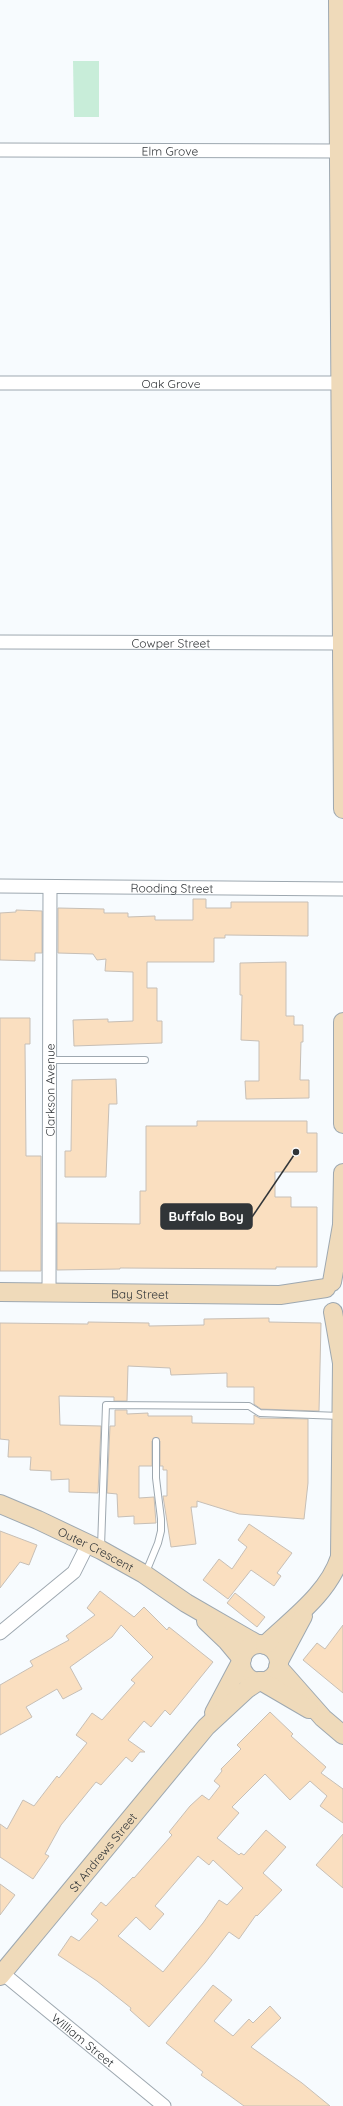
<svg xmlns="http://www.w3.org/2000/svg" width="343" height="2106" font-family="Quicksand,sans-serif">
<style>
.green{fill:#c8edd9}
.building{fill:#fadfc0;stroke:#c7bfb6;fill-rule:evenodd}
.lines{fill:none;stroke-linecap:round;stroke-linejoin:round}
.lane-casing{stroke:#9ea8b0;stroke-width:8}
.street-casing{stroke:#9ea8b0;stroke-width:15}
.secondary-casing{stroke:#9ea8b0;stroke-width:20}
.lane{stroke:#fff;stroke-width:6}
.street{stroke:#fff;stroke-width:13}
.secondary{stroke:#efdaba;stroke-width:18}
.labels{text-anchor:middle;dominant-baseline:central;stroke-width:3;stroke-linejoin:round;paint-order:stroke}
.street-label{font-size:12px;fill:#313538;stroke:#fff}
.leader{fill:none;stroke:#313538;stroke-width:1.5}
.callout-dot{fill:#313538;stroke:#fff;stroke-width:1.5}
.callout{fill:#313538;stroke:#313538;stroke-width:1.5}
.callout-label{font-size:13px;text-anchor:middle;font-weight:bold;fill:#fff}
</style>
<rect width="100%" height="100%" fill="#f7fbfe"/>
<path class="green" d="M73,61H99V117H74Z"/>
<path class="building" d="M193,899H206V908H231V902H308V936L225,935V938H214V962H147V988H157V1021H162V1043L74,1046L73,1020L108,1019V1022L133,1021V972L105,971L106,959L97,960L93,954L58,953V908L104,909V913H128V917L155,916V920H193Z
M16,910L42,911V953H35V961L0,960V913L16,912Z
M286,962V1016H294V1025H303V1042H301L300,1080H309V1098L246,1099L245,1081H259V1041L241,1040L242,995H240V963Z
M0,1018H30V1044H25L26,1156H41V1271H0Z
M116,1079L117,1104H109L106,1177H65V1151H71L72,1080Z
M197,1121H307V1133H317V1172H275V1197H291V1207H317V1267H276V1269L120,1268V1269L57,1270V1223L140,1224V1191H146V1126H197Z
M269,1318V1322L321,1323L319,1411L261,1409L254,1404V1387H227V1373L171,1375L170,1368L128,1366L127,1401H114V1397L59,1396L60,1425L101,1426L98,1493L69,1492V1479L51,1480V1471L30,1470L31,1457H8L9,1440L0,1439V1323L88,1324V1322L149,1323V1326L204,1325V1319Z
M115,1410H127V1414L148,1413V1416H192V1423L254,1424V1415L260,1418L308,1419V1483L304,1519L239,1514L197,1501V1507H191L196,1544L171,1547L163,1496H167V1470H163V1466H160V1441L156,1437L152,1441V1466H139V1498L154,1497L156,1523L134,1524V1516L118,1517L117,1494L107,1493L110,1426H115Z
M249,1524L292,1553L277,1573L281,1576L274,1586L251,1570L228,1599L203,1580L219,1559L232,1569L247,1547L238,1540Z
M0,1531L37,1545L29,1565L20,1562L0,1588Z
M100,1591L134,1617L144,1607L167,1630L169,1627L213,1662L170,1715L165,1710L151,1727L144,1721L128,1740L145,1752H140L132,1762L126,1757L101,1785L96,1782L61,1825L45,1854L49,1856L33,1879L0,1857V1824L7,1829L23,1800L34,1806L57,1776L59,1778L87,1743L76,1735L92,1713L102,1720L135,1683L131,1680L153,1657L121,1625L112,1637L70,1667L82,1689L63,1699L57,1689L26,1707L32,1717L0,1735V1685L33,1666L30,1661L69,1640L66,1636L95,1615L87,1608Z
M235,1593L265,1617L257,1627L227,1603Z
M343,1625V1693L303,1660L317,1643L325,1649Z
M270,1712L293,1734L291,1736L326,1767L321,1773L343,1789V1823L320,1806L327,1796L310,1781L290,1800L265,1774L232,1807L239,1813L217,1838L239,1855L241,1853L244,1855L266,1830L286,1847L263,1873L282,1890L257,1916L256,1915L239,1939L229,1932L205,1963L149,2027L130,2010L131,2008L97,1981L58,1955L71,1936L79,1941L98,1920L91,1914L101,1902L106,1906L133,1877L134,1878L172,1835L169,1832L190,1806L202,1795L209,1800L220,1786L214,1781L222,1771L221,1769L241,1749L237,1745ZM198,1856L209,1865L213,1860L243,1888L227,1905L219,1900L203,1923L163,1972L118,1936L136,1917L150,1930L164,1914L155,1906Z
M343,1834V1888L316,1865Z
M0,1884L15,1895L0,1915Z
M213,1985L232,2000L214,2021L233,2036L249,2019L253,2023L270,2006L281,2018L251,2047L302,2083L330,2106H244L201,2075L203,2072L166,2043Z"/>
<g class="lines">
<g class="lane-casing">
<path id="lane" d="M49,1060H145
M101,1547L106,1405L249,1406L260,1413L340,1416
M146,1572L158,1543L161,1531V1519L156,1478V1441"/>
</g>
<g class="street-casing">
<g id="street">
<path id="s1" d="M0,150L340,151"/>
<path id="s2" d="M0,383H341"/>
<path id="s3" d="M0,642L342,643"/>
<path id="s4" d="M0,886L343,889"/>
<path id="s5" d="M49,1293L50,887"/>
<path d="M0,1633L74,1572L88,1544"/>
<path id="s6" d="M0,1971L164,2106"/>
</g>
</g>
<g class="secondary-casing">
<g id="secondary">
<path d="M338,0L343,809"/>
<path d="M343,1022V1124"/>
<path d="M332,1282L342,1225L343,1173"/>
<path id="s7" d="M0,1292L280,1295L326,1288"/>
<path id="s8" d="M0,1504L38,1520L101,1550L144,1574L186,1603L257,1644"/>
<path d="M206,1621L227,1641L242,1659"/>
<circle cx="260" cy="1663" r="19"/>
<path d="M265,1645C292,1619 328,1594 340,1557L342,1363L333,1312"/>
<path d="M279,1661L303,1616"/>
<path d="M278,1667L323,1718L343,1735"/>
<path d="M261,1681L309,1709"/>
<path d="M214,1713L241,1662"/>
<path id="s9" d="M0,1976L206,1727L247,1689L259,1681"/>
</g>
</g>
<use href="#lane" class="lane"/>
<use href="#street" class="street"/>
<use href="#secondary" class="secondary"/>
</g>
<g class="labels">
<g class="street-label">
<text stroke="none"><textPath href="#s1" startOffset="170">Elm Grove</textPath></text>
<text stroke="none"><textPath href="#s2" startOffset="171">Oak Grove</textPath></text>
<text stroke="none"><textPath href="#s3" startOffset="171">Cowper Street</textPath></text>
<text stroke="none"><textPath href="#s4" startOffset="172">Rooding Street</textPath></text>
<text stroke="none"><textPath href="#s5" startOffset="203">Clarkson Avenue</textPath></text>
<text stroke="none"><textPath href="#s7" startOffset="140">Bay Street</textPath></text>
<text stroke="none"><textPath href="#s8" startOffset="106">Outer Crescent</textPath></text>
<text stroke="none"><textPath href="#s9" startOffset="161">St Andrews Street</textPath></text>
<text stroke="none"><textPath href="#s6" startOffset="108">William Street</textPath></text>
</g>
</g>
<path class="leader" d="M296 1152L252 1217"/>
<circle class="callout-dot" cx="296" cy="1152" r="4"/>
<rect class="callout" x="161" y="1204" width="91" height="25" rx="4"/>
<g class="callout-label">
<text x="206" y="1221">Buffalo Boy</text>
</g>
</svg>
